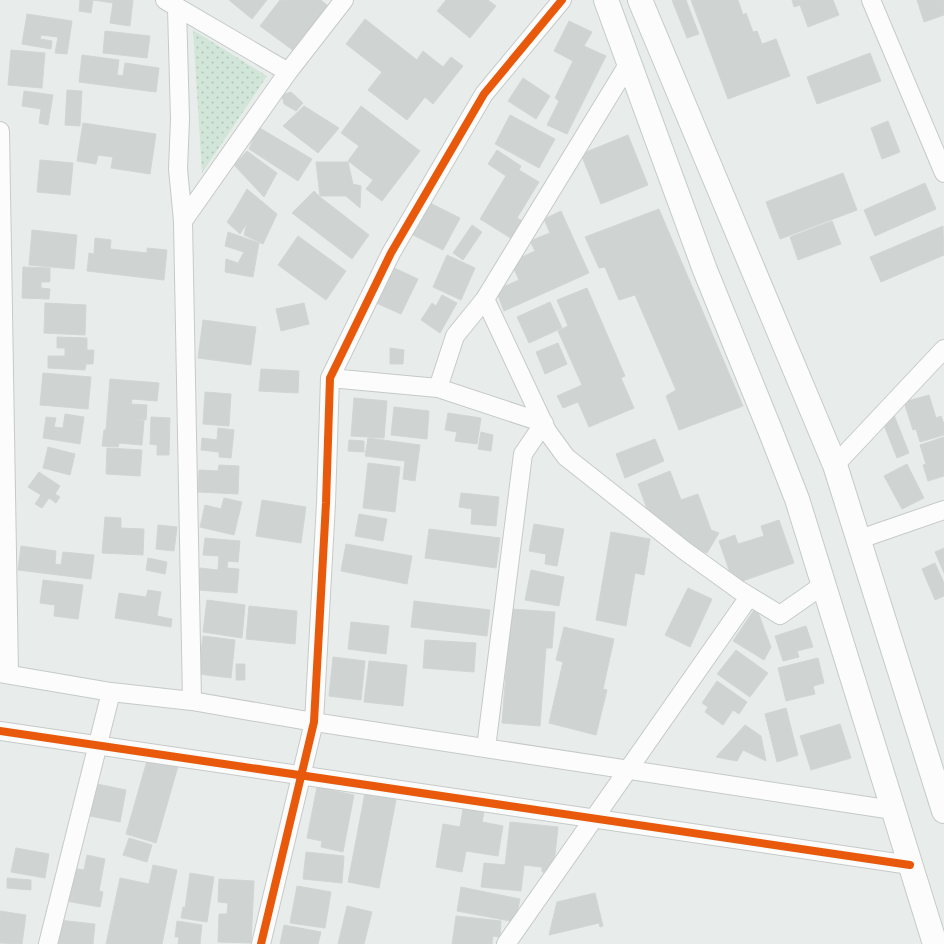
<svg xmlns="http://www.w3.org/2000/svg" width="944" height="944" font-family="'DM Sans',sans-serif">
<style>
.park{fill:url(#park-dots)}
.building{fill:#cfd4d2;stroke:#d1d6d4}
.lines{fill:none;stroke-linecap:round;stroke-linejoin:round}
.street-casing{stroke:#c5cac8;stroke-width:20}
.secondary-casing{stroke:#c3cbc8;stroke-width:26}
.street{stroke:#fcfcfc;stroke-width:18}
.secondary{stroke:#fcfcfc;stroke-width:24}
.cycleway-casing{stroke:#f7fbf9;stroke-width:11}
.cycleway{stroke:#e8590c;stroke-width:8}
</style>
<defs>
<pattern id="park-dots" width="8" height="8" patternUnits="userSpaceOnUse" patternTransform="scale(1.25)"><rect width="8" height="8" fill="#d1e6d8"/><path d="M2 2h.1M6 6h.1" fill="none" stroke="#b3c6ba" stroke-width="1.8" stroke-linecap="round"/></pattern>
</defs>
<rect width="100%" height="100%" fill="#e8edeb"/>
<path class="park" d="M193,30L267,76L202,173Z"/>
<path class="building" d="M80,0H133L130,26L110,23L113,3L93,0L91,13L79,11Z
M229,0H267L252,19Z
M280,0L283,1L284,0H321L328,6L294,51L260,26Z
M446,0H488L496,6L470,38L437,11Z
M672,0H686L699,34L687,38Z
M691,0H738L743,15L746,13L753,32L757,31L762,44L776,39L790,76L728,99Z
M792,0H833L839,15L808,27L800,5L794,7Z
M917,0H944V15L924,22Z
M27,14L72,21L67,54L55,53L58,37L41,35L40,39L52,41L51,49L22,44Z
M365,19L417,60L423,51L443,67L451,57L463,66L433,104L425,97L407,120L368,90L382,72L346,44Z
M569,21L592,32L584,46L606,56L567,134L547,125L559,101L555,98L573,61L554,51Z
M105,31L150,36L147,58L103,53Z
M11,50L45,53L42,88L8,85Z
M870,53L881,81L817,104L807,77Z
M82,55L119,60L117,75L123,76L125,63L159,68L156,92L79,82Z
M523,78L550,96L536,119L508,101Z
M67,90L82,91L80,126L65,125Z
M24,91L53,95L48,125L39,123L41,109L22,106Z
M291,92L303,103L296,111L284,104L282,95Z
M304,106L339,128L318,153L283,126Z
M361,106L420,151L382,201L366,189L373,180L348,161L359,146L341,133Z
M510,115L555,139L539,168L495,144Z
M888,121L900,152L882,159L871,128Z
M83,123L156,134L150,174L111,168L113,157L98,155L96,164L77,161Z
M258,127L312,159L298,181L249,149Z
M628,135L648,185L601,204L581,154Z
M497,150L521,166L519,170L539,182L517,218L523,221L512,239L480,219L506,176L488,164Z
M247,151L277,173L264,197L234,165Z
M40,160L73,163L70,195L37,192Z
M316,162H348L353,184L361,186L360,208L346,196H320Z
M843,173L857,210L780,239L766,202Z
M925,183L936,209L875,236L864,210Z
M247,189L277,214L263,244L244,235L247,223L233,213Z
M314,191L320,197L369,235L352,259L292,213Z
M426,201L460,218L443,250L409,233Z
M659,209L743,406L679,430L666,396L676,390L635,295L619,300L605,267L599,268L585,237Z
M561,211L589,273L504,311L496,290L519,280L511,262L535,251L530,241L550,233L544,219Z
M233,213L247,223L240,234L227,222Z
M832,221L841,244L798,260L790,237Z
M472,225L482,232L463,260L453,253Z
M943,226L944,255L881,282L870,257Z
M32,230L77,235L74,269L29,265Z
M228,232L259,243L253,277L225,272L226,259L238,263L244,252L225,246Z
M298,236L346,271L326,300L278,265Z
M95,238L111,240L110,249L147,253V248L167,250L164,280L87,271L89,253L94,254Z
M447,255L475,268L461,300L433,287Z
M390,266L418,279L401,314L374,302Z
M23,267L50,268V282H41V288L50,289L49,299L22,298Z
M587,288L625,376L621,378L634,408L589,427L578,402L563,408L557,396L582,385L558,331L568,326L557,300Z
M442,295L457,303L440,333L421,320L432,303L436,306Z
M550,302L562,328L529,343L517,317Z
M45,303L86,305L85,335L44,333Z
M304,303L309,324L281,331L276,309Z
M203,320L256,327L251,365L198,358Z
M57,337L87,338V350H94L93,364H86L85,370L48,368V356H65V348H57Z
M558,343L567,364L545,374L536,352Z
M390,348L404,350L403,364H390Z
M261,369L299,371L298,393L259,391Z
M43,373L91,377L88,409L40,405Z
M110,379L159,383L157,401L132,399L131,404L147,405L146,420L130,419L144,421L142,445L119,443L118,447L102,446L104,430H106Z
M205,392L231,394L229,426L203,424Z
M929,395L936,418L941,416L944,424V435L920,442L916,429L913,430L904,402Z
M354,398L387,401L384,438L351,436Z
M394,407L429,411L427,439L391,435Z
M448,413L481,418L477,444L455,441L457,432L445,430Z
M65,414L84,417L80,444L43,438L46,417L56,418L54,427L63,428Z
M894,415L909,453L897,458L882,420Z
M151,417L170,418L169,455H157V445L150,444Z
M218,428L234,430L231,458L219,457V452L201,450L202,438L217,440Z
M481,432L493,435L491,451L478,449Z
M944,437V476L928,481L923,465L926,464L920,445Z
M368,438L420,445L415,481L403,479L405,461L365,456Z
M655,439L664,461L625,478L616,454Z
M349,440L364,441V452L348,451Z
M48,447L75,454L70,475L43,468Z
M107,448L142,450L140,476L106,474Z
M368,463L400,467L395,512L363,508Z
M907,464L924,498L902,509L884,476Z
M219,465L239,466L238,494L198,492L199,470L218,471Z
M670,471L681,500L698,494L711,530L719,533L707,553L694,548L647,509L638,484Z
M39,472L60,486L55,494L60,497L56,503L49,498L42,508L35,504L41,495L28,487Z
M461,493L499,497L496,526L471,524L472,509L459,507Z
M224,498L242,502L234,535L200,527L205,505L221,509Z
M262,500L306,507L301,543L256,536Z
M359,514L387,519L383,541L355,536Z
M105,517L121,518V528L144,529L143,555L102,553Z
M779,520L794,563L734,584L719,541L735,535L738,544L764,536L761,526Z
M534,524L564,529L557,566L545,564L546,554L529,551Z
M158,525L177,527L174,551L156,549Z
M429,529L500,538L496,568L425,558Z
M611,532L650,539L644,575L635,573L626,626L596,620Z
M205,538L240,541L238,562L228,561L227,568L239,569L237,593L198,590L200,568L218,570L219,556L203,555Z
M346,544L412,556L407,584L341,571Z
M21,546L56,551L55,564L61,565L63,552L94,555L91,579L18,570Z
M944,548V573L935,552Z
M148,558L167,562L165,574L146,570Z
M935,563L944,583V596L935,600L922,569Z
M531,570L564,577L559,606L525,600Z
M43,580L83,585L78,619L54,616L55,605L40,603Z
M688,588L712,599L690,647L665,635Z
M148,590L161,592L157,616L172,619L171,627L115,618L119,593L146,597Z
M207,600L245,605L242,638L203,632Z
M414,601L490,610L487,636L411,627Z
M249,606L297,611L295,644L246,639Z
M756,607L771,647L764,660L733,641Z
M511,609L555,612L552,648H546L540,726L502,723Z
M351,622L389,626L386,654L348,649Z
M806,626L813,647L797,651L799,657L783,661L775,636Z
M564,627L614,639L603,689L607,690L596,735L549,723L563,662L556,660Z
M203,636L235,640L231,678L198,674Z
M425,640L476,643L474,672L423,668Z
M736,650L768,673L750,697L717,674Z
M333,657L365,661L361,700L329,696Z
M818,658L824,683L813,686L815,694L786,701L778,668Z
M369,661L407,665L403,706L364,702Z
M236,664H245V680H236Z
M717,681L747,702L739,714L733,710L723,725L705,712L708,707L702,703Z
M786,708L798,755L777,762L765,714Z
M840,724L851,758L811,770L800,736Z
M745,725L761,736L766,761L743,750L737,761L716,757Z
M148,757L178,766L156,843L126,834Z
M97,784L126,790L120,822L90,816Z
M317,787L354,795L343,852L321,847L322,841L307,838Z
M365,793L396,800L379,888L348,882Z
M463,809L484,812L482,822L503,826L498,856L466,851L462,872L436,867L443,824L460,827Z
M510,822L558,827L553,873L542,872V867L524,865L521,891L481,887L484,863L505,865Z
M129,838L152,845L147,862L123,855Z
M16,848L49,854L45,878L11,872Z
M306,852L344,856L342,883L303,879Z
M87,855L105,859L99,891L103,892L100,907L66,901L72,868L84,870Z
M153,865L177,870L162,944H106L120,878L149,884Z
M190,873L214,877L207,922L181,918L183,907L185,908Z
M7,878L31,880V890L7,888Z
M219,879L254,881L251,943L218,942L219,914H227L228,903L218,902Z
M297,886L331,892L325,928L290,923Z
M461,887L520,899L515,922L457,911Z
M595,893L603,926L600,927L599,923L549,935L557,902Z
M347,906L372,912L364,944H338Z
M0,911L26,915L22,944L0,943Z
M456,916L501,921L500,937L493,936L492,944H452Z
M58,920L95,924L93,944H56Z
M177,921L202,925L200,944H178L179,937H175Z
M284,925L321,932L318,944H280Z"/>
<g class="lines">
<g class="street-casing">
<path id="street" d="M165,0L288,72
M871,0L944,173
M177,8L180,119L178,169L183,221L192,701
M0,131L9,674
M183,221L288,72L344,0
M485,299L547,431L566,457L685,551L739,590L780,615L823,585
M330,378L438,388L544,423L523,454L486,748
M438,388L455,336L485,299L629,63
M835,465L944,349
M857,540L944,510
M0,673L111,692L192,701L314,722L893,810
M0,731L910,865
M48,944L111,692
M261,944L314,722L326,503L330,378L391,253L484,94L562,0
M506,944L749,597"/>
</g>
<g class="secondary-casing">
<path id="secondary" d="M606,0L705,270L770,430L797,499L935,944
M640,0L835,465L944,811"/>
</g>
<use href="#street" class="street"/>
<use href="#secondary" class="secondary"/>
<g class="cycleway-casing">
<path id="cycleway" d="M0,731L910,865
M261,944L314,722L326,503L330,378L391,253L484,94L562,0"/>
</g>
<use href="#cycleway" class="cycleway"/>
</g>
</svg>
